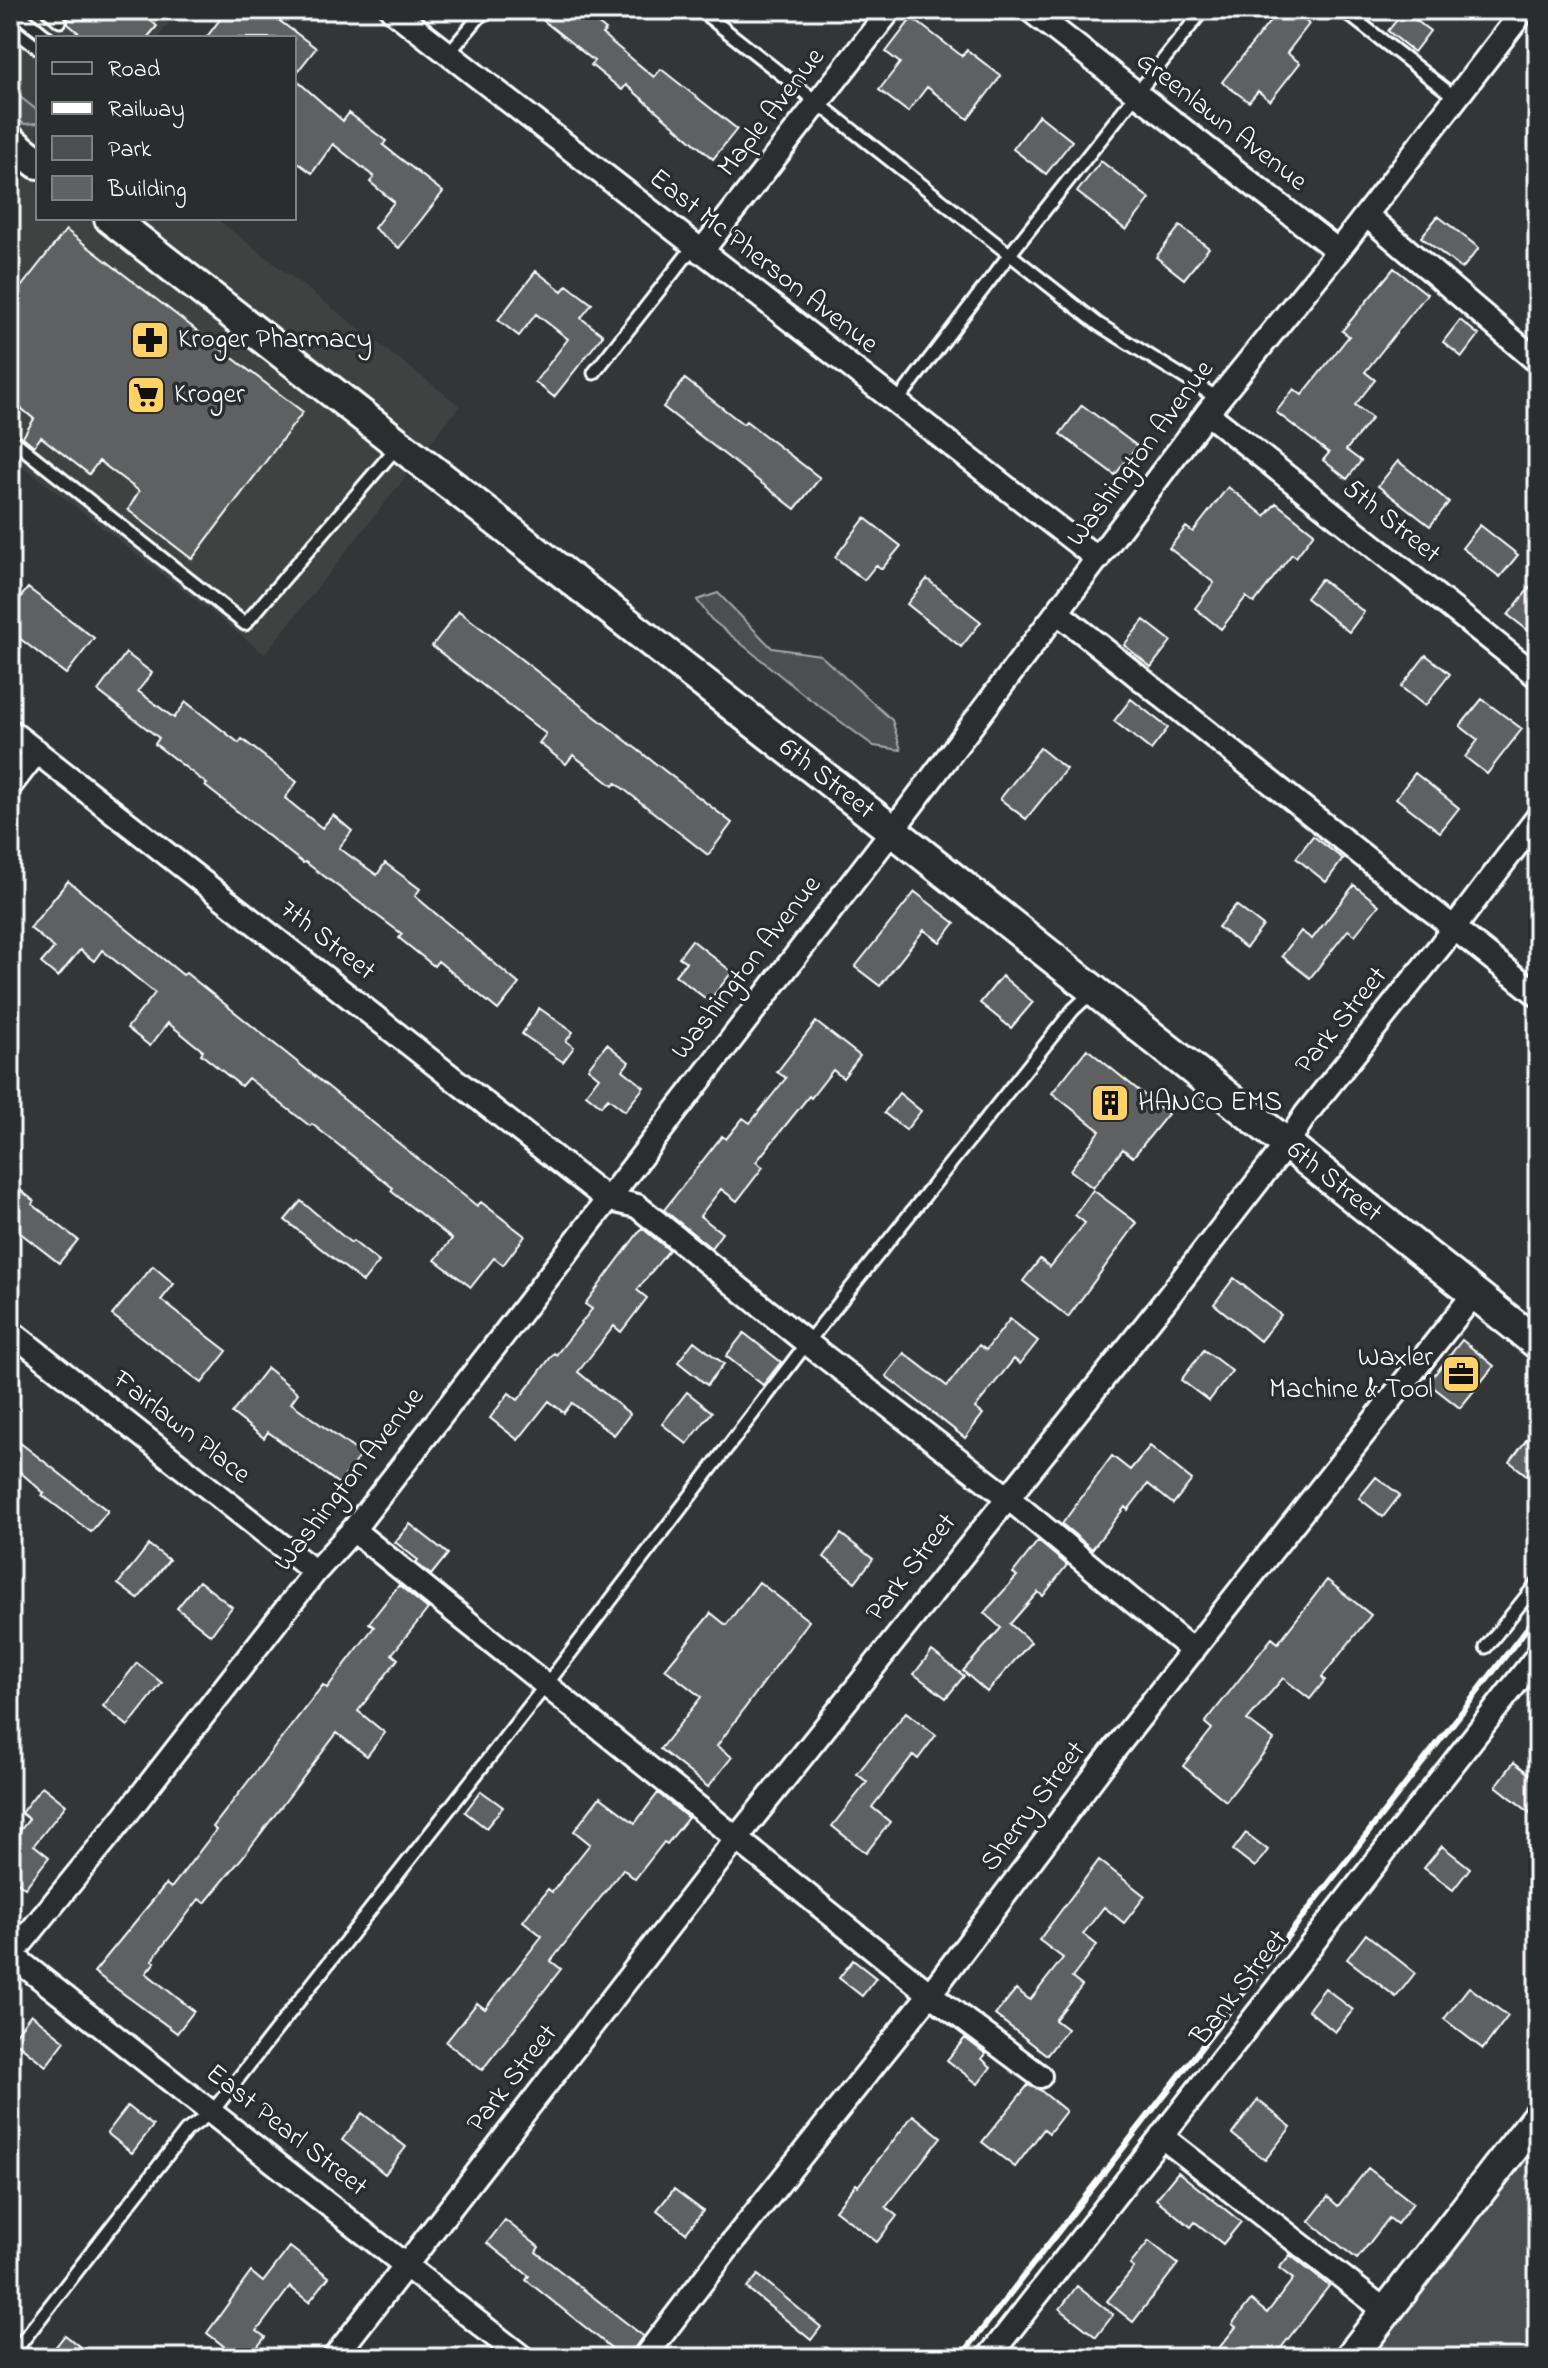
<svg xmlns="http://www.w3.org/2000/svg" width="1548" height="2368" font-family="'Indie Flower',sans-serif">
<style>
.built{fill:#404243}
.green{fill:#4c4f50;stroke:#a6a7a8;stroke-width:2}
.building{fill:#5f6162;stroke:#fff;stroke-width:2}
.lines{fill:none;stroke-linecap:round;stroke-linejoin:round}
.lane-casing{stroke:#fff;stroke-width:17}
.street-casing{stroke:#fff;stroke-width:28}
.secondary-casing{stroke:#fff;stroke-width:36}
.lane{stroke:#2a2d2e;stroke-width:11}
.street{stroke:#2a2d2e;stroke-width:22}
.secondary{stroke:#2a2d2e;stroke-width:30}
.rail{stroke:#fff;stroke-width:6}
.labels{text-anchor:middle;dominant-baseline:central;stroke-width:7;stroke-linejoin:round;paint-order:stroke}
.street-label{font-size:28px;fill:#fff;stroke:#2a2d2e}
.poi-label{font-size:28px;fill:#fff;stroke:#2a2d2e;text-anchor:start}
</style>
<rect width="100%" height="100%" fill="#333536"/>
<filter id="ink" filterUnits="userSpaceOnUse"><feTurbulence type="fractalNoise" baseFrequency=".0125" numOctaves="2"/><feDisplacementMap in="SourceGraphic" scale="16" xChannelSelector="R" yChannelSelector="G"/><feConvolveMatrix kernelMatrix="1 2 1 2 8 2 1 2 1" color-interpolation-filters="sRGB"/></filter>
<g filter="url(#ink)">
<path class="built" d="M10,10H153L169,23L158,38H38V218H215L460,406L418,457L407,475L265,654L10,456Z"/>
<path class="green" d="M10,89L38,111V123L24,124L10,113Z
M718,593L772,648L820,655L892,720L901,750L874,746L803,694L711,619L697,600Z
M1538,2116V2358H1351Z"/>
<path class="building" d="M60,10H138L157,26L147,38H85L68,24V17Z
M227,10H265L316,48L294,76V38H206Z
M530,10H581L606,30L602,34L654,77L661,69L737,129L713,159L626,85L622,90L591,65L594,61Z
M1279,10H1291L1309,24L1287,53L1300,63L1270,101L1258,91L1249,102L1222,82Z
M1404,11L1430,31L1414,52L1388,31Z
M912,18L962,56L967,50L1001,76L968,119L927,87L908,112L879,90L900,63L886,52Z
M294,78L343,121L349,113L386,141L383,145L443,192L399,248L374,228L394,202L370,182L374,177L333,144L312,173L294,160Z
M1039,115L1072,141L1046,174L1013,149Z
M1101,161L1150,199L1126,230L1077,192Z
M1438,216L1479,248L1462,269L1421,237Z
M1180,226L1209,248L1184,279L1156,257Z
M66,230L303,412L192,559L128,510L139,491L99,461L89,474L41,437L34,446L23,437L34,419L10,399V301Z
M1394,268L1427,294L1365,372L1375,380L1355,405L1372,418L1346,450L1361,461L1347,479L1323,460L1329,453L1276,412L1294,389L1302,395L1349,336L1342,331Z
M536,271L562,291L567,285L592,304L581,318L603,335L554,397L535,382L568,339L536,314L519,336L498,320Z
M1460,320L1479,335L1462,357L1443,342Z
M685,379L743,424L746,421L820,478L795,509L663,407Z
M1082,405L1137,446L1115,475L1060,434Z
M1398,461L1449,502L1430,526L1378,486Z
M1228,487L1265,516L1276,503L1314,533L1296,557L1292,554L1254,603L1246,597L1221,629L1195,608L1214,583L1169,548L1186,527L1193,532Z
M865,518L901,546L882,569L876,565L864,580L835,557Z
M1480,525L1518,555L1500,577L1462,548Z
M1538,577V638L1508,615Z
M927,579L981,622L961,647L907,604Z
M1321,579L1364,612L1349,632L1306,598Z
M28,588L94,638L66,674L10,631V611Z
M459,611L732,823L708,855L616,783L613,786L573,755L566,764L539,743L546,734L432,646Z
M1144,620L1171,641L1151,667L1124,645Z
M126,653L152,673L138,691L174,718L186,702L239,743L242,739L297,782L285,798L322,828L333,815L352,831L339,848L377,875L385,863L420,889L415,896L519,984L498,1010L438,961L434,966L399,938L402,934L305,862L303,863L205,786L207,784L155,744L159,738L98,691Z
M1426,655L1450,674L1425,706L1401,687Z
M1131,699L1168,728L1151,750L1114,721Z
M1482,699L1522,729L1487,774L1465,757L1478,740L1460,726Z
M1040,748L1066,769L1026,819L1000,799Z
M1415,773L1459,808L1440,832L1396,798Z
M1313,836L1343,859L1326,882L1296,858Z
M68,881L183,975L186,973L477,1206L481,1202L525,1236L503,1265L494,1258L471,1287L435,1260L452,1239L391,1191L393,1188L312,1124L310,1126L248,1078L241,1086L201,1054L203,1051L168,1023L150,1046L127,1028L155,993L102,950L94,961L80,950L58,977L41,963L54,948L30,928Z
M1354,885L1379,905L1355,935L1348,930L1310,978L1282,956L1301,931L1312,939Z
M915,892L955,923L940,942L924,930L880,986L855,967Z
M1236,905L1263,926L1246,948L1218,927Z
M692,940L732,972L709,1001L675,975L686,962L679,957Z
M1002,976L1033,1002L1011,1028L980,1003Z
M539,1008L573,1032L566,1041L574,1047L563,1062L522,1034Z
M816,1022L860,1056L843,1078L833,1070L811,1098L809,1096L756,1162L763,1167L737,1201L721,1189L700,1216L722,1233L711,1248L664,1210L722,1136L726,1139L743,1118L750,1123L786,1078L777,1072Z
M607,1044L629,1062L623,1070L644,1087L625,1111L608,1098L601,1106L586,1094L599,1077L588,1068Z
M1087,1049L1168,1114L1133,1157L1123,1149L1093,1188L1070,1170L1100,1131L1052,1093Z
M899,1093L921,1111L906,1130L884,1113Z
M10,1182L34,1201L32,1204L78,1240L59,1263L10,1225Z
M1093,1190L1137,1223L1068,1317L1023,1281L1040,1259L1050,1267L1085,1223L1075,1215Z
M301,1201L351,1243L353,1241L379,1262L363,1282L285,1220Z
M642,1228L669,1250L637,1290L647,1298L621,1332L614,1326L578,1372L630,1414L614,1435L572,1403L564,1413L549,1401L518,1440L490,1418L509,1393L518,1400L554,1353L556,1355L592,1309L585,1304Z
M153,1266L174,1284L161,1300L227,1351L202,1383L112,1315Z
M1234,1278L1281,1315L1260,1341L1214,1304Z
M1010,1319L1038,1341L1020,1364L1014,1359L975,1408L983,1414L965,1438L886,1376L904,1353L947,1386L979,1345L986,1350Z
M744,1333L781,1362L763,1385L726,1356Z
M1462,1340L1494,1366L1460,1408L1428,1383Z
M694,1341L724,1364L707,1385L678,1362Z
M1204,1350L1232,1371L1209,1401L1181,1380Z
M267,1368L298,1393L291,1403L361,1454L339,1484L268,1432L264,1438L232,1413Z
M687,1392L712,1412L687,1444L662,1424Z
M10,1435L108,1511L91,1532L42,1495L44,1493L10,1463Z
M1527,1439L1538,1447V1484L1510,1462Z
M1150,1446L1192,1480L1173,1504L1148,1484L1128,1510L1125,1507L1092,1549L1062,1524L1112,1456L1130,1470Z
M1376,1477L1400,1495L1383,1517L1359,1498Z
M410,1524L448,1554L431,1575L416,1563L418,1560L395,1542Z
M841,1534L873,1559L855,1582L824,1557Z
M1038,1541L1067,1565L1043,1596L1038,1592L1010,1624L1031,1642L987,1692L963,1671L1001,1628L984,1613L1017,1576L1013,1573Z
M149,1545L169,1560L138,1599L118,1584Z
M1327,1580L1371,1615L1322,1677L1325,1680L1310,1699L1283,1678L1247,1720L1274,1740L1226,1801L1183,1766L1212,1729L1205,1723L1272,1638L1278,1643Z
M199,1581L232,1607L211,1635L177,1608Z
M759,1582L809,1621L717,1746L732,1757L708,1787L660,1749L701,1697L665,1669L711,1613L726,1625Z
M399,1585L428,1609L392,1654L398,1659L358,1711L385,1733L367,1756L337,1733L246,1853L205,1903L199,1899L152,1960L155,1962L146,1973L194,2011L177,2033L94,1972L166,1884L171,1888L216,1830L213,1827L250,1779L323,1685L327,1688L374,1627L369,1623Z
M932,1651L964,1676L946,1698L914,1674Z
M137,1663L162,1683L128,1726L103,1706Z
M906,1712L936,1735L918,1759L913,1755L872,1807L890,1822L866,1853L832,1826L867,1782L857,1774Z
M1514,1762L1538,1781V1819L1496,1786Z
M42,1786L66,1805L34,1845L49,1857L25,1888L10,1876V1844L29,1819L21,1813Z
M481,1791L503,1807L486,1828L465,1812Z
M658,1793L688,1818L667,1844L664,1842L635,1879L623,1869L551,1961L561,1969L482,2070L446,2042L477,2003L485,2009L542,1936L523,1921L548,1889L552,1892L590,1844L574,1831L600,1797L635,1823Z
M1246,1833L1268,1850L1255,1867L1233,1850Z
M1442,1846L1470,1868L1453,1890L1424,1868Z
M1099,1860L1145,1896L1124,1923L1104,1907L1083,1934L1097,1945L1072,1978L1082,1986L1055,2020L1067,2029L1047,2055L995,2015L1016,1989L1030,2000L1063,1958L1039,1940Z
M1366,1934L1415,1973L1396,1997L1347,1959Z
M853,1960L876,1978L862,1996L839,1978Z
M1469,1987L1508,2016L1483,2049L1444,2019Z
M1325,1988L1353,2010L1335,2032L1308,2010Z
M31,2014L65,2041L46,2066L12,2039Z
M965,2038L986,2054L982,2059L991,2067L978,2084L947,2060Z
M1028,2085L1040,2090L1066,2111L1049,2133L1044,2129L1015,2167L982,2142Z
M1258,2100L1291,2127L1265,2160L1232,2134Z
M128,2106L153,2126L132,2153L107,2133Z
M362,2113L406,2147L385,2174L342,2140Z
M913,2115L941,2137L886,2207L897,2216L877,2242L835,2210L856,2184L858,2186Z
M1368,2168L1413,2203L1397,2224L1389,2218L1357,2259L1309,2221L1328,2197L1338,2206Z
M1178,2172L1241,2222L1223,2244L1195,2222L1191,2227L1156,2199Z
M674,2189L703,2211L686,2233L657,2210Z
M505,2220L539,2247L536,2252L643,2336L633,2350L630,2358H624L526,2280L529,2276L487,2243Z
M1149,2241L1178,2264L1133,2322L1107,2301L1134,2268L1130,2265Z
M290,2247L329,2277L309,2302L290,2287L257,2331L265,2337L249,2358H239L207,2333L251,2272L263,2282Z
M1290,2255L1329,2286L1302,2321L1273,2358H1211L1236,2327L1232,2324L1251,2300L1267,2313L1293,2279L1279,2268Z
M758,2275L821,2327L811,2340L747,2288Z
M1077,2286L1113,2315L1096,2337L1060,2309Z
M65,2335L94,2358H47Z"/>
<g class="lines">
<g class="lane-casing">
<path id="lane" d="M13,10L47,37
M47,10L60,21
M700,10L1098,324L1219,399
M1343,10L1456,98
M10,27L38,48
M448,54L485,10
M594,373L694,246
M896,403L1010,254L1203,10
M10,438L245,624L397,447
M1486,1647L1538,1582
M10,2357L186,2131L212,2112L546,1685L807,1343L1073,1010L1092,992"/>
</g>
<g class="street-casing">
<path id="street" d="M392,10L1098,559
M1030,10L1338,251
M1366,215L1538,362
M701,252L890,10
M1207,413L1538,677
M1057,612L1538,995
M10,731L607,1199L637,1206L807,1343L1007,1497L1193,1651
M10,786L37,751
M10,1331L315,1572
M353,1530L930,1994L1040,2076
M10,1954L523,2358
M10,1957L124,1817L315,1572L353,1530L892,831L1207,413L1338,251L1524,10
M1161,2136L1387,2312
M334,2358L736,1839L1165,1301L1286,1145L1306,1114L1441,945L1538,817
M644,2358L730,2245L930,1994L1111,1754L1474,1294
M988,2358L1538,1655"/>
</g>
<g class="secondary-casing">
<g id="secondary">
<path d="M10,141L38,163"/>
<path id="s1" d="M110,218L916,849L1538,1344"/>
<path d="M1350,2358L1538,2116"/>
</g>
</g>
<use href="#lane" class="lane"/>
<use href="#street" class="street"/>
<use href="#secondary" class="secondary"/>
<path class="rail" d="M960,2358L1538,1614"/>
</g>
</g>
<defs>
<g id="pharmacy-square" transform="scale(2)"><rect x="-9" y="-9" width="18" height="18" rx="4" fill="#ffd166" stroke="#2a2d2e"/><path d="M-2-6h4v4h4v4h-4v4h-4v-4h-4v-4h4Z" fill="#111"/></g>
<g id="supermarket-square" transform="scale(2)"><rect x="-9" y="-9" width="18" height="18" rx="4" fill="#ffd166" stroke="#2a2d2e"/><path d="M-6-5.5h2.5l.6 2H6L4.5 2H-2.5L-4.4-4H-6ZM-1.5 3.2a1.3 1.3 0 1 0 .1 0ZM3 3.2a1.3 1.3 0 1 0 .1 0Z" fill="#111"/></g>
<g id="building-square" transform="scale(2)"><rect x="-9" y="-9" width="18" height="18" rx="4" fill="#ffd166" stroke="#2a2d2e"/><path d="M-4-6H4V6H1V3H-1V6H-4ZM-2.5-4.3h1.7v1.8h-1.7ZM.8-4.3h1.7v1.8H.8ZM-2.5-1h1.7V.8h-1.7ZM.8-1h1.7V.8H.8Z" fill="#111"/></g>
<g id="office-square" transform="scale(2)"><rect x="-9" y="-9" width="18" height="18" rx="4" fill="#ffd166" stroke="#2a2d2e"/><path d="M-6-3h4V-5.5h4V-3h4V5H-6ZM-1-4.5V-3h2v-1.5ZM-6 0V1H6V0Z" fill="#111"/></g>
</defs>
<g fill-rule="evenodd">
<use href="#pharmacy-square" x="150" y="340"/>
<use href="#supermarket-square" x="146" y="395"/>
<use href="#building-square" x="1110" y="1103"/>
<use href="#office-square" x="1461" y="1374"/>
</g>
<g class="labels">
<g class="street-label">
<text transform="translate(772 113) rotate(-52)">Maple Avenue</text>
<text transform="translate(1221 122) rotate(38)">Greenlawn Avenue</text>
<text transform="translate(763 262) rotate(38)">East Mc Pherson Avenue</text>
<text transform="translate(1141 454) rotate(-53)">Washington Avenue</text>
<text transform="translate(1391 522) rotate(39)">5th Street</text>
<text stroke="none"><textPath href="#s1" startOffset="910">6th Street</textPath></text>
<text transform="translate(327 941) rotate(38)">7th Street</text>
<text transform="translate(747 968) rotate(-52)">Washington Avenue</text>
<text transform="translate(1342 1021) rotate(-51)">Park Street</text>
<text stroke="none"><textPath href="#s1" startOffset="1558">6th Street</textPath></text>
<text transform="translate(181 1428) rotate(38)">Fairlawn Place</text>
<text transform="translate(350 1480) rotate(-52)">Washington Avenue</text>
<text transform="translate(912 1568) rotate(-52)">Park Street</text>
<text transform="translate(1034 1807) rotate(-53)">Sherry Street</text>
<text transform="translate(1240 1988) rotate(-52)">Bank Street</text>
<text transform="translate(513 2079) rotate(-52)">Park Street</text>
<text transform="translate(286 2131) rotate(38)">East Pearl Street</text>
</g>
<g class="poi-label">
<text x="178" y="340">Kroger Pharmacy</text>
<text x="174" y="395">Kroger</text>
<text x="1138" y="1103">HANCO EMS</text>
<text x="1433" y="1358" text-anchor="end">Waxler<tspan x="1433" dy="32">Machine &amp; Tool</tspan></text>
</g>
</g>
<rect width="1548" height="2368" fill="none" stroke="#2a2d2e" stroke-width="40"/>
<rect x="20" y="20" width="1508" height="2328" fill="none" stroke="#fff" stroke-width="3" filter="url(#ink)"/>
<rect x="36" y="36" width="260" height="184" fill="#2a2d2e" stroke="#7f8182" stroke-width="2"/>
<rect x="52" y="62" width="40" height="12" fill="#2a2d2e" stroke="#7f8182" stroke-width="2"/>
<text x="108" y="76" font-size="24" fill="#ffffff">Road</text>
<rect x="52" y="102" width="40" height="12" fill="#ffffff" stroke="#7f8182" stroke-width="2"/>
<text x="108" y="116" font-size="24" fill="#ffffff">Railway</text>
<rect x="52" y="136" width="40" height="24" fill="#4c4f50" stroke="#7f8182" stroke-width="2"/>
<text x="108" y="156" font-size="24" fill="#ffffff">Park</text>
<rect x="52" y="176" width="40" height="24" fill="#5f6162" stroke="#7f8182" stroke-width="2"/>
<text x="108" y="196" font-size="24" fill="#ffffff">Building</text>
</svg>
